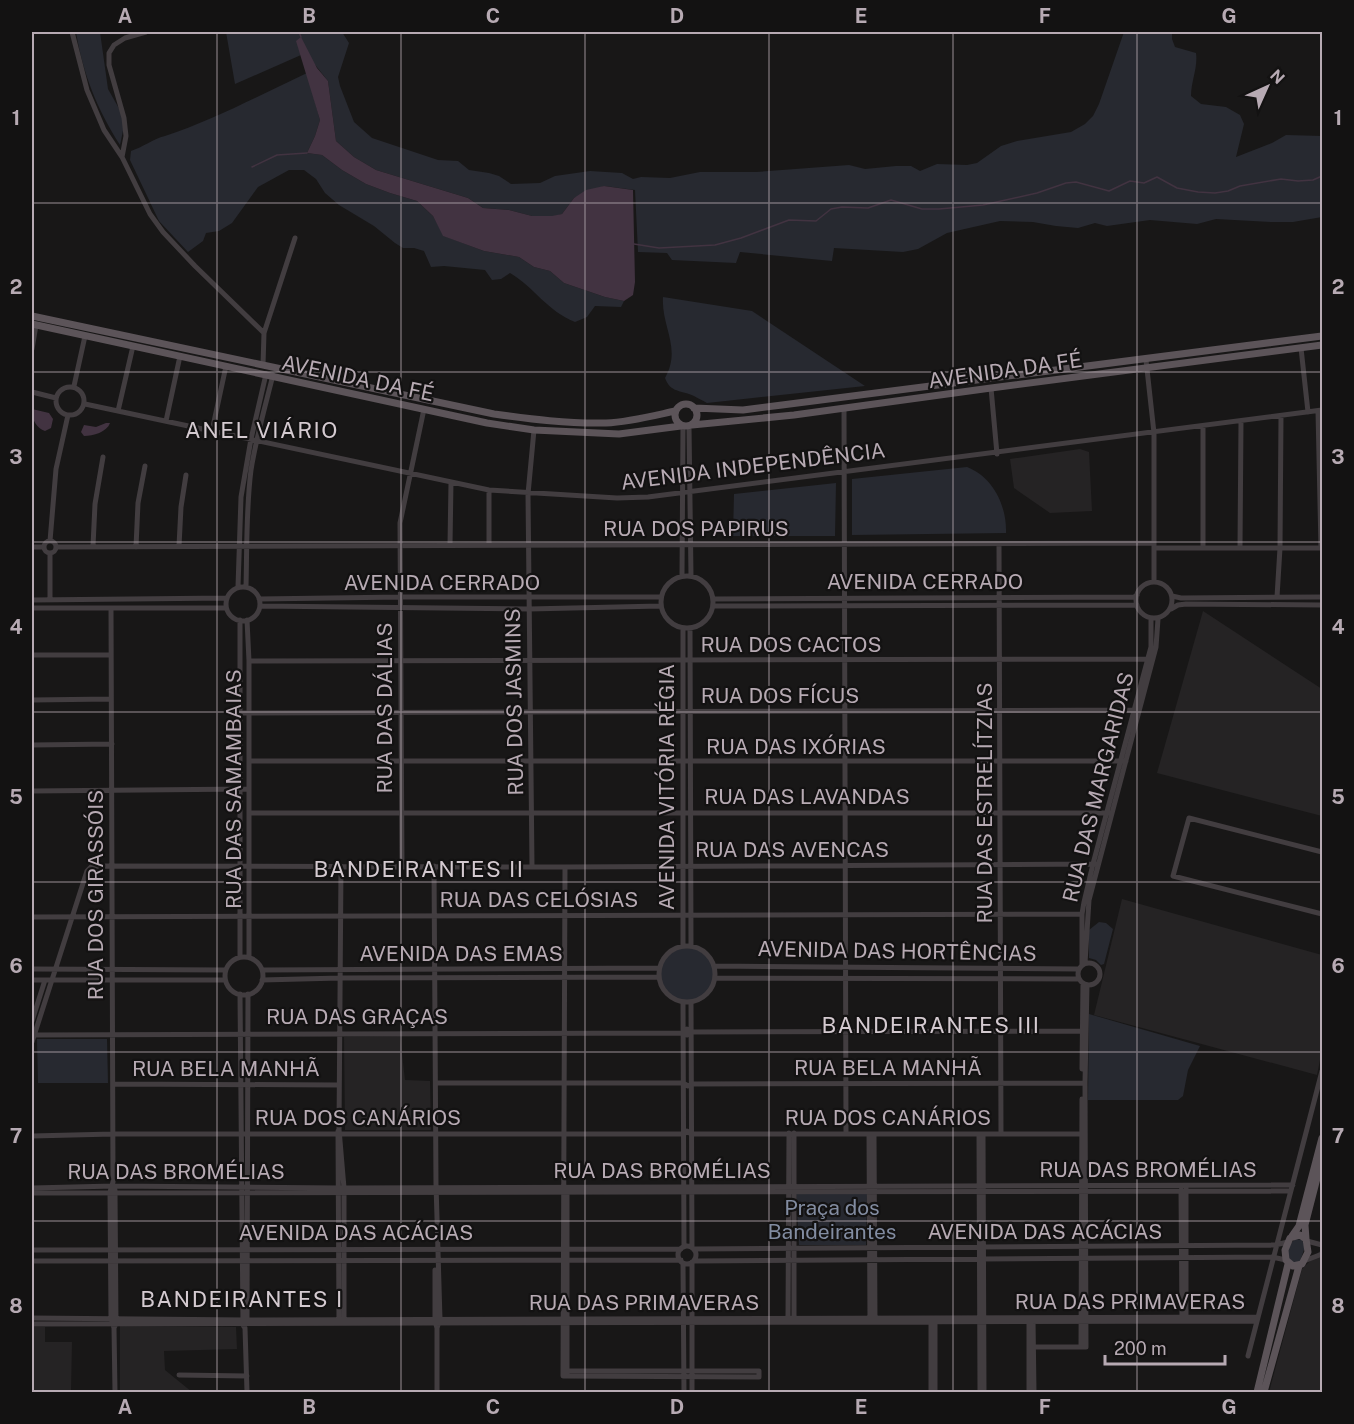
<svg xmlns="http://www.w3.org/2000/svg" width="1354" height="1424" font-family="'Public Sans',sans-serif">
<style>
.built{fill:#252324}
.green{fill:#272930}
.water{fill:#423341}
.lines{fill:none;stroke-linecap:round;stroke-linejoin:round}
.stream{stroke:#423341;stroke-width:1.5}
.minor{stroke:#423d40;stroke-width:5}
.major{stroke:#5c5459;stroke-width:7}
.grid{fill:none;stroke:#b7aab3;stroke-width:1.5;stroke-opacity:0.55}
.labels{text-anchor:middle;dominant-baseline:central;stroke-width:4.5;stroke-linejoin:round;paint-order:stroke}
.street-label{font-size:21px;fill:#b7aab3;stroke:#131212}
.park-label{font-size:21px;fill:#828ca1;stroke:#131212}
.neighbourhood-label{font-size:22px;letter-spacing:1.5px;fill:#d4cad0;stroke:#131212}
.neatline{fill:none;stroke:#b7aab3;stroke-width:2}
.grid-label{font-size:20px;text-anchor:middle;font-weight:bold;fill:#b7aab3}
</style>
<rect width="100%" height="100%" fill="#181717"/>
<path class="built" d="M1080,449L1089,452L1092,511L1050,513L1014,488L1010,459Z
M1203,611L1322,689V816L1157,773Z
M1122,899L1322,955V1050L1317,1075L1094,1015Z
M400,1036L405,1080L430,1081L431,1130H345L344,1037Z
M1322,1249V1392H1269L1302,1269Z
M120,1326L236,1327L237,1349L164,1351L165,1370L192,1392H120Z
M32,1327H45V1342H72L71,1392H32Z"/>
<path class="green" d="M76,32H100L108,89L121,112L124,126L120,145C97,109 83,74 76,32Z
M226,32H342L349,43L338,77L340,86L354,122L372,138L438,160L458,161L469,170L489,173L499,176L511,184L540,183L555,176L590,171L622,173L633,179L641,177L670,178L700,172H756L849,165L865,169L896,166H911L920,171L937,164L967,165L977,163L1001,146L1017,141L1071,132L1085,124L1093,116L1099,104L1124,32H1172V39L1175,47L1196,53C1198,68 1191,81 1191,96L1201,104L1226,107L1240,115L1244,124L1236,157L1272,143L1286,135L1322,136V217L1293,222H1271L1216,219L1197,224L1150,220L1107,226L1095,223L1078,228L1056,226L1033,222L1000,221L947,233L918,249L903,252L834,248L832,261L740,252L736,263L672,260L667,253L638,252L635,190L604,186L574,198L562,214L552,217L532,216L509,210L483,208L468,198L376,170L354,157L336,141L328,81L297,42L301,55L235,84Z
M307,73L320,120L315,136L307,153L322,155L342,170L366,184L390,193L417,201L433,216L444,236L484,251L519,257L534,267L550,271L564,283L605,297L624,301L621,307L595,306L587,317L575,322C547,311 534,287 510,273L501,279L492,280L485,270L444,266L431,267L424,251L414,248H403L395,243L374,226L339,205L325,193L316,179L304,170H289L258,187L232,223L219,231L206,233L203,241L188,252L159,221L130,160L131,151C143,147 153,139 165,136C214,120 260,95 307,73Z
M663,297L752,311L865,386L707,403C701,400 695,396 689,394C677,390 670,391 665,378C682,348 661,327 663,297Z
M967,467C993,477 1007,506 1006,533L852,535V479Z
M836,483L835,536H733L734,494Z
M1099,922L1106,923L1113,929L1104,964L1101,965L1096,960L1089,958V930Z
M660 975a27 27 0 1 1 54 0a27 27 0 1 1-54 0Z
M1089,1014L1200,1046L1188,1070L1183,1096L1178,1100H1088Z
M37,1039H107L108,1083H38Z
M796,1193H867L866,1245H799Z
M1296,1239L1302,1240L1305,1247L1300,1261L1294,1263L1288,1259C1287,1251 1288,1244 1296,1239Z"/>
<path class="water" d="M301,37L317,68L328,81L336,141L354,157L376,170L468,198L483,208L509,210L532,216H552L562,214L574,198L586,190L604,186L633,190L635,282L633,295L624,301L605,297L564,283L550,271L534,267L519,257L484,251L443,236L433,216L417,201L390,193L366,184L342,170L322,155L307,153L315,136L320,120L296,41Z
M32,409L49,413L53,419L51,428L45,431C36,428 31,418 32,409Z
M106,423H110C107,432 93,436 84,436L81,432L84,425L96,427Z"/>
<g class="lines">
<path class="stream" d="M299,32L301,37
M252,167L277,155L307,153
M634,244L659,248L715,245L741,238L789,220L816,221L831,209L842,207L868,208L891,200L922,209H939L983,205L1037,193L1066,183L1076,182L1109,191L1130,181L1144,183L1157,177L1177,188L1198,192L1215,193L1228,191L1240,186L1281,179L1298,181L1313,180L1322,176"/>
<path class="minor" d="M72,32L87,90L104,130L122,157
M146,32L125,38L114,45L109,53V65L124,118L126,136L122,157L150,214L163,232L195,266L264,333L263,365
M264,333L295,238
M1301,348L1308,412
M32,349L36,325
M1146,360L1154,433V582
M74,386L85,336
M56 401a14 14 0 1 1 28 0a14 14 0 1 1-28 0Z
M991,388L997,454
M32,392L56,398
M85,404L489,490L617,498L648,497L1322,410
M844,408L846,1134
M118,411L133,346
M1318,411L1321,548
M166,421L180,356
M689,426L691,576
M212,431L226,366
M489,490V545
M50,541L56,469L68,415
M44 547a6 6 0 1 1 12 0a6 6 0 1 1-12 0Z
M999,544L1001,1134
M450,545L451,482
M93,546L95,504L103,457
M179,546L181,507L186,475
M32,547H44
M56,547L1154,543
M136,547L138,503L145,466
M1154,548H1322
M1203,548V426
M1240,548L1241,421
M661 602a26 26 0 1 1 52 0a26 26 0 1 1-52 0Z
M682,576L683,427
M1136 600a18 18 0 1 1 36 0a18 18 0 1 1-36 0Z
M226 604a17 17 0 1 1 34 0a17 17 0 1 1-34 0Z
M238,587L241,497L251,439L266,374
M246,587C247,548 246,509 251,470C256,438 265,407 273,375
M1172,596L1181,598L1322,597
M1277,597L1280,548L1281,416
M50,599V553
M259,599L401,597H660
M713,599L1134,597L1137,595
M32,600L227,598
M260,606L529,609L660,606
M713,606L1137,605
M32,608H226
M111,608L113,1182L110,1192L111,1318L114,1328
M1171,609L1178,605L1186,604L1322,605
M247,620L249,661V957
M683,628V946
M690,628L691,946
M32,655H111
M249,661L1153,659
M32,700L111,699
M240,713L1139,710
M32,745L112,744
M249,761H1126
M32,791L249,789
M249,813H1112
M1322,852L1189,818L1173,876L1322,914
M341,866L339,1129L344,1188V1320
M402,866L400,523L424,409
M434,866L436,1184L440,1319L437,1328
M532,866L528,494L534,430
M32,917L1082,914
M659 974a28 28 0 1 1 56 0a28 28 0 1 1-56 0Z
M225 976a19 19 0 1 1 38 0a19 19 0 1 1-38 0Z
M240,957V620
M1078 974a11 11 0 1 1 22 0a11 11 0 1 1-22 0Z
M1085,963L1089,900L1156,647L1158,619
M1082,965V914L1084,902L1093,864L1151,647V618
M715,966L1078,969
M32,969L225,970
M262,970L659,968
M715,978L1079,979
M32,980H225
M262,980L340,978L659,977
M240,994L243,1325L245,1328L247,1392
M683,1002L684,1247
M691,1003L692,1247
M32,1021L45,980
M683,1033L687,1029L691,1032L1086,1031
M33,1035L683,1033L687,1035L691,1032
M32,1042L87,871L92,866L565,867L1098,864
M1082,1069L1083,983
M436,1083H683L688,1086L691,1084L1085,1083
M113,1084L339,1085
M338,1131L339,1322
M794,1133V1318
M869,1134L870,1321
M874,1134L875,1321
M979,1134L980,1392
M983,1134L984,1392
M32,1136L113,1134H684L687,1131L691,1134H1085
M32,1188L114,1186L340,1188L1293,1185
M567,1189V1375
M1181,1190L1182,1321
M32,1193L1291,1191
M1307,1241L1322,1245
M678 1255a9 9 0 1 1 18 0a9 9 0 1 1-18 0Z
M694,1249L1275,1245L1288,1242
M32,1250L681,1249
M32,1261L681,1260
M694,1261L1272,1257L1286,1260
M1304,1261L1322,1254
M683,1263L684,1392
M435,1270V1321L437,1328V1392
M32,1318L247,1320L1257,1317
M788,1318L789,1133
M935,1319V1392
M1033,1319L1034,1392
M931,1320V1392
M1186,1320V1188
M247,1322L248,994
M32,1324L1257,1321
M1029,1347H1086L1085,1083L1087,985
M1081,1347L1082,1099
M1248,1356L1322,1071
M563,1371H759V1377L563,1376L565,867
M179,1375L247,1376
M115,1392L114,1328L116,1324L115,1190
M692,1392V1262
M1029,1392V1319"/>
<path class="major" d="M32,316L494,414C531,419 568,424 606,423C629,422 652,416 675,411
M32,324L487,423L534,430L619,434L681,426
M675 415a11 11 0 1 1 22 0a11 11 0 1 1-22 0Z
M694,408L743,410L782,405L1322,336
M692,425L794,415L991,388L1322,345
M1300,1235L1306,1239L1308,1252L1302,1264L1293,1266L1286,1260L1285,1250L1290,1238Z
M1292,1236L1299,1226L1322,1138
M1306,1239L1305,1225L1322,1159
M1257,1392L1288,1264
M1264,1392L1299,1266"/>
</g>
<path class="grid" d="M217,32V1392M401,32V1392M585,32V1392M769,32V1392M953,32V1392M1137,32V1392M32,203H1322M32,372H1322M32,542H1322M32,712H1322M32,882H1322M32,1052H1322M32,1221H1322"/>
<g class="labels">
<g class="street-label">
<text transform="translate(1005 370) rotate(-8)">AVENIDA DA FÉ</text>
<text transform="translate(358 378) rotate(12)">AVENIDA DA FÉ</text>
<text transform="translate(753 466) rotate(-7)">AVENIDA INDEPENDÊNCIA</text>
<text x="696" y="528">RUA DOS PAPIRUS</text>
<text x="925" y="581">AVENIDA CERRADO</text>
<text x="442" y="582">AVENIDA CERRADO</text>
<text x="791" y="644">RUA DOS CACTOS</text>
<text x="780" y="695">RUA DOS FÍCUS</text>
<text transform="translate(514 702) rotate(-91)">RUA DOS JASMINS</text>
<text transform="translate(384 708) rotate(-90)">RUA DAS DÁLIAS</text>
<text x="796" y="746">RUA DAS IXÓRIAS</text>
<text transform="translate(666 787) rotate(-90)">AVENIDA VITÓRIA RÉGIA</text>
<text transform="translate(1098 787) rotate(-76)">RUA DAS MARGARIDAS</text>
<text transform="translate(233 789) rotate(-90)">RUA DAS SAMAMBAIAS</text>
<text x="807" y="796">RUA DAS LAVANDAS</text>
<text transform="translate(984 803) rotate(-90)">RUA DAS ESTRELÍTZIAS</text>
<text x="792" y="849">RUA DAS AVENCAS</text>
<text transform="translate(95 895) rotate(-90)">RUA DOS GIRASSÓIS</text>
<text x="539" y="899">RUA DAS CELÓSIAS</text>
<text transform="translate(897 951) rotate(1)">AVENIDA DAS HORTÊNCIAS</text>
<text x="461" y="953">AVENIDA DAS EMAS</text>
<text x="357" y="1016">RUA DAS GRAÇAS</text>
<text x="888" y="1067">RUA BELA MANHÃ</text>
<text x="226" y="1068">RUA BELA MANHÃ</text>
<text x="358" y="1117">RUA DOS CANÁRIOS</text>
<text x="888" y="1117">RUA DOS CANÁRIOS</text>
<text x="1148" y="1169">RUA DAS BROMÉLIAS</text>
<text x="662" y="1170">RUA DAS BROMÉLIAS</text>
<text x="176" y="1171">RUA DAS BROMÉLIAS</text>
<text x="1045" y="1231">AVENIDA DAS ACÁCIAS</text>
<text x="356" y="1232">AVENIDA DAS ACÁCIAS</text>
<text x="1130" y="1301">RUA DAS PRIMAVERAS</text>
<text x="644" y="1302">RUA DAS PRIMAVERAS</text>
</g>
<g class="park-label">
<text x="832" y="1207">Praça dos<tspan x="832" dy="24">Bandeirantes</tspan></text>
</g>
<g class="neighbourhood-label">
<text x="262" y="430">ANEL VIÁRIO</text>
<text x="419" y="869">BANDEIRANTES II</text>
<text x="931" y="1025">BANDEIRANTES III</text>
<text x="242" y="1299">BANDEIRANTES I</text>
</g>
</g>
<rect width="1354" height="1424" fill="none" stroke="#131212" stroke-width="66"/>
<g transform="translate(1267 87) rotate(45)" stroke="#131212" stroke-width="4.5" paint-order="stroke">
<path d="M0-4.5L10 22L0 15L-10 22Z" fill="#b7aab3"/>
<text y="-9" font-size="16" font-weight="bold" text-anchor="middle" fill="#b7aab3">N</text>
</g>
<path d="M1105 1355v9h120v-9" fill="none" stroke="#b7aab3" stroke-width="3"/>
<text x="1114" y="1355" font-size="18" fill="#b7aab3" stroke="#131212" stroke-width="4.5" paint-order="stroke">200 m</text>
<rect x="33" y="33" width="1288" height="1358" class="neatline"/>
<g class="grid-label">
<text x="125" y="23">A</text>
<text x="309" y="23">B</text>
<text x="493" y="23">C</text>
<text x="677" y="23">D</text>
<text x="861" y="23">E</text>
<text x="1045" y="23">F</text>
<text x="1229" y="23">G</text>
<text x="16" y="125">1</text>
<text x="1338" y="125">1</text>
<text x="16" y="294">2</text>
<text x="1338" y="294">2</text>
<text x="16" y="464">3</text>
<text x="1338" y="464">3</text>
<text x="16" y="634">4</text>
<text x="1338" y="634">4</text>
<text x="16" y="804">5</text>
<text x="1338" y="804">5</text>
<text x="16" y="973">6</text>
<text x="1338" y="973">6</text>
<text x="16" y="1143">7</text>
<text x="1338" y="1143">7</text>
<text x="16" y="1313">8</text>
<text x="1338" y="1313">8</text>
<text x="125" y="1414">A</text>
<text x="309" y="1414">B</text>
<text x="493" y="1414">C</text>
<text x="677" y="1414">D</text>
<text x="861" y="1414">E</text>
<text x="1045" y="1414">F</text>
<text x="1229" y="1414">G</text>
</g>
</svg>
